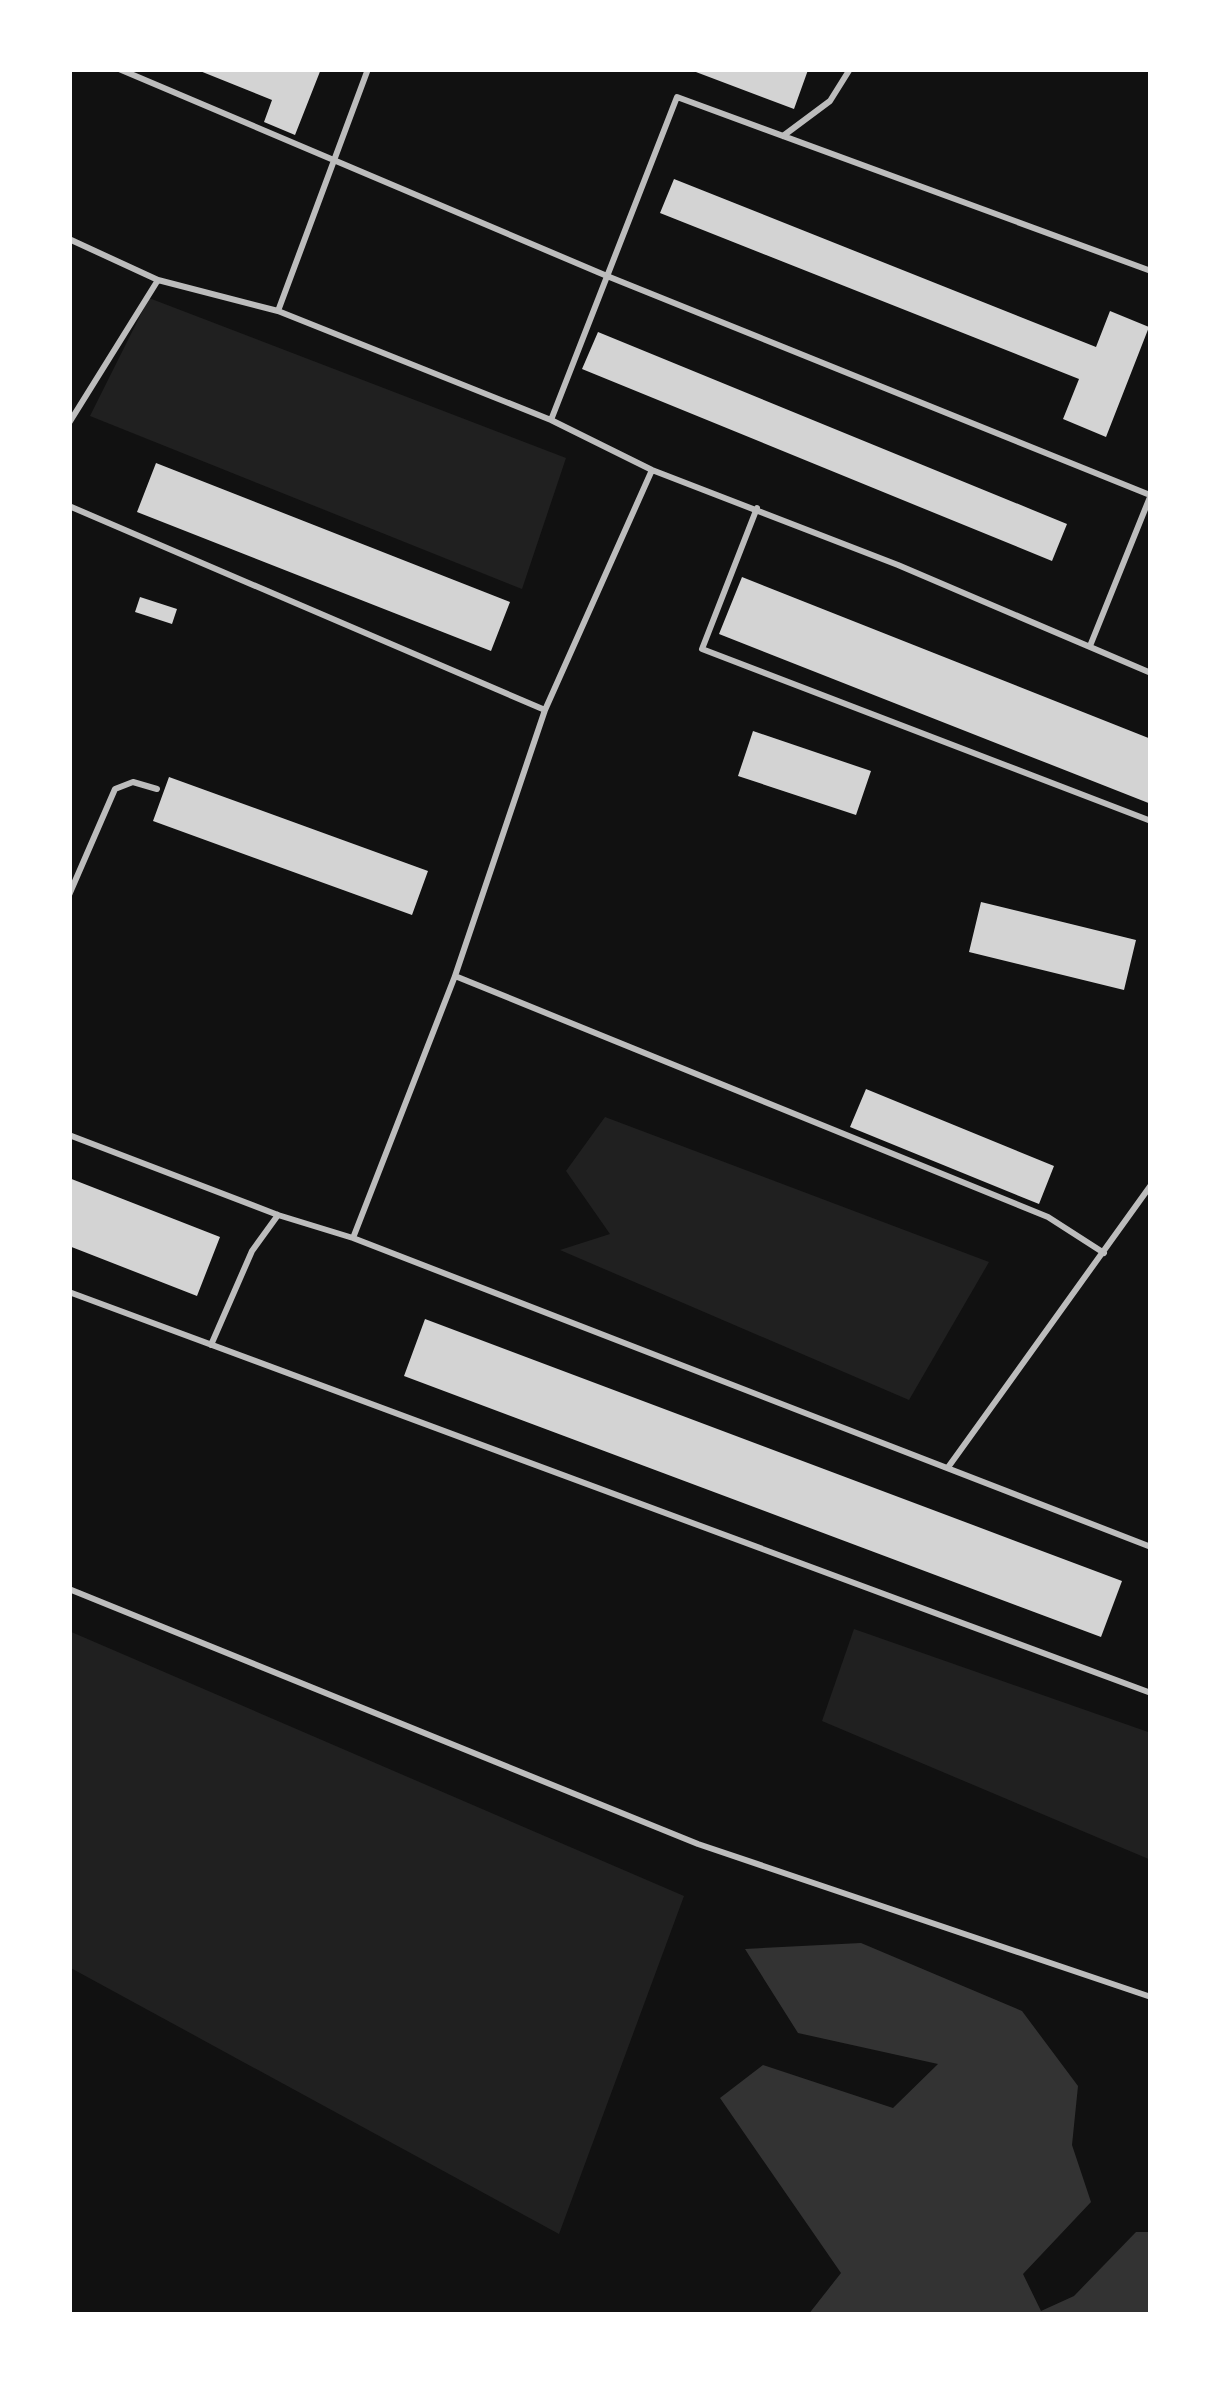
<svg xmlns="http://www.w3.org/2000/svg" width="1220" height="2384" font-family="'DM Sans',sans-serif">
<style>
.green{fill:#202020}
.water{fill:#333}
.building{fill:#d3d3d3}
.lines{fill:none;stroke-linecap:round;stroke-linejoin:round}
.service{stroke:#bcbcbc;stroke-width:6}
</style>
<rect width="100%" height="100%" fill="#111"/>
<path class="green" d="M149,298L566,458L522,589L90,416Z
M605,1117L989,1262L909,1400L560,1250L610,1234L566,1171Z
M854,1629L1151,1733V1860L822,1721Z
M69,1631L684,1896L559,2234L69,1967Z"/>
<path class="water" d="M861,1943L1022,2011L1078,2086L1072,2145L1091,2202L1023,2274L1041,2311L1074,2296L1136,2232H1151V2315H808L841,2273L720,2098L763,2065L893,2108L938,2064L798,2033L745,1949Z"/>
<path class="building" d="M195,69H321L295,135L264,122L272,100Z
M688,69H805L808,70L794,109Z
M674,179L1096,347L1110,311L1149,327L1106,437L1063,419L1079,379L660,213Z
M598,332L1067,524L1052,561L582,369Z
M156,463L510,602L491,651L137,512Z
M742,577L1151,739V804L719,634Z
M140,597L177,609L172,624L135,612Z
M753,731L871,771L856,815L738,776Z
M169,777L428,871L412,915L153,821Z
M981,902L1136,940L1124,990L969,952Z
M866,1089L1054,1166L1039,1204L850,1127Z
M69,1178L220,1237L197,1296L69,1246Z
M425,1319L1122,1581L1101,1637L404,1376Z"/>
<g class="lines">
<path class="service" d="M119,69L607,276L1150,495
M783,136L830,101L850,69
M69,239L158,280L278,311L551,420L652,470L898,565L1151,673
M278,311L368,69
M551,420L677,97L1151,271
M69,423L158,280
M69,506L545,710
M757,508L702,649L1151,821
M1090,646L1150,497
M69,895L115,789L133,782L157,789
M455,976L1048,1217L1104,1253
M69,1135L278,1215L353,1238L1151,1547
M353,1238L455,976L545,710L652,470
M69,1292L1151,1693
M211,1345L252,1251L278,1215
M949,1466L1151,1185
M69,1589L698,1844L1151,1997"/>
</g>
<rect width="1220" height="2384" fill="none" stroke="#ffffff" stroke-width="144"/>
</svg>
